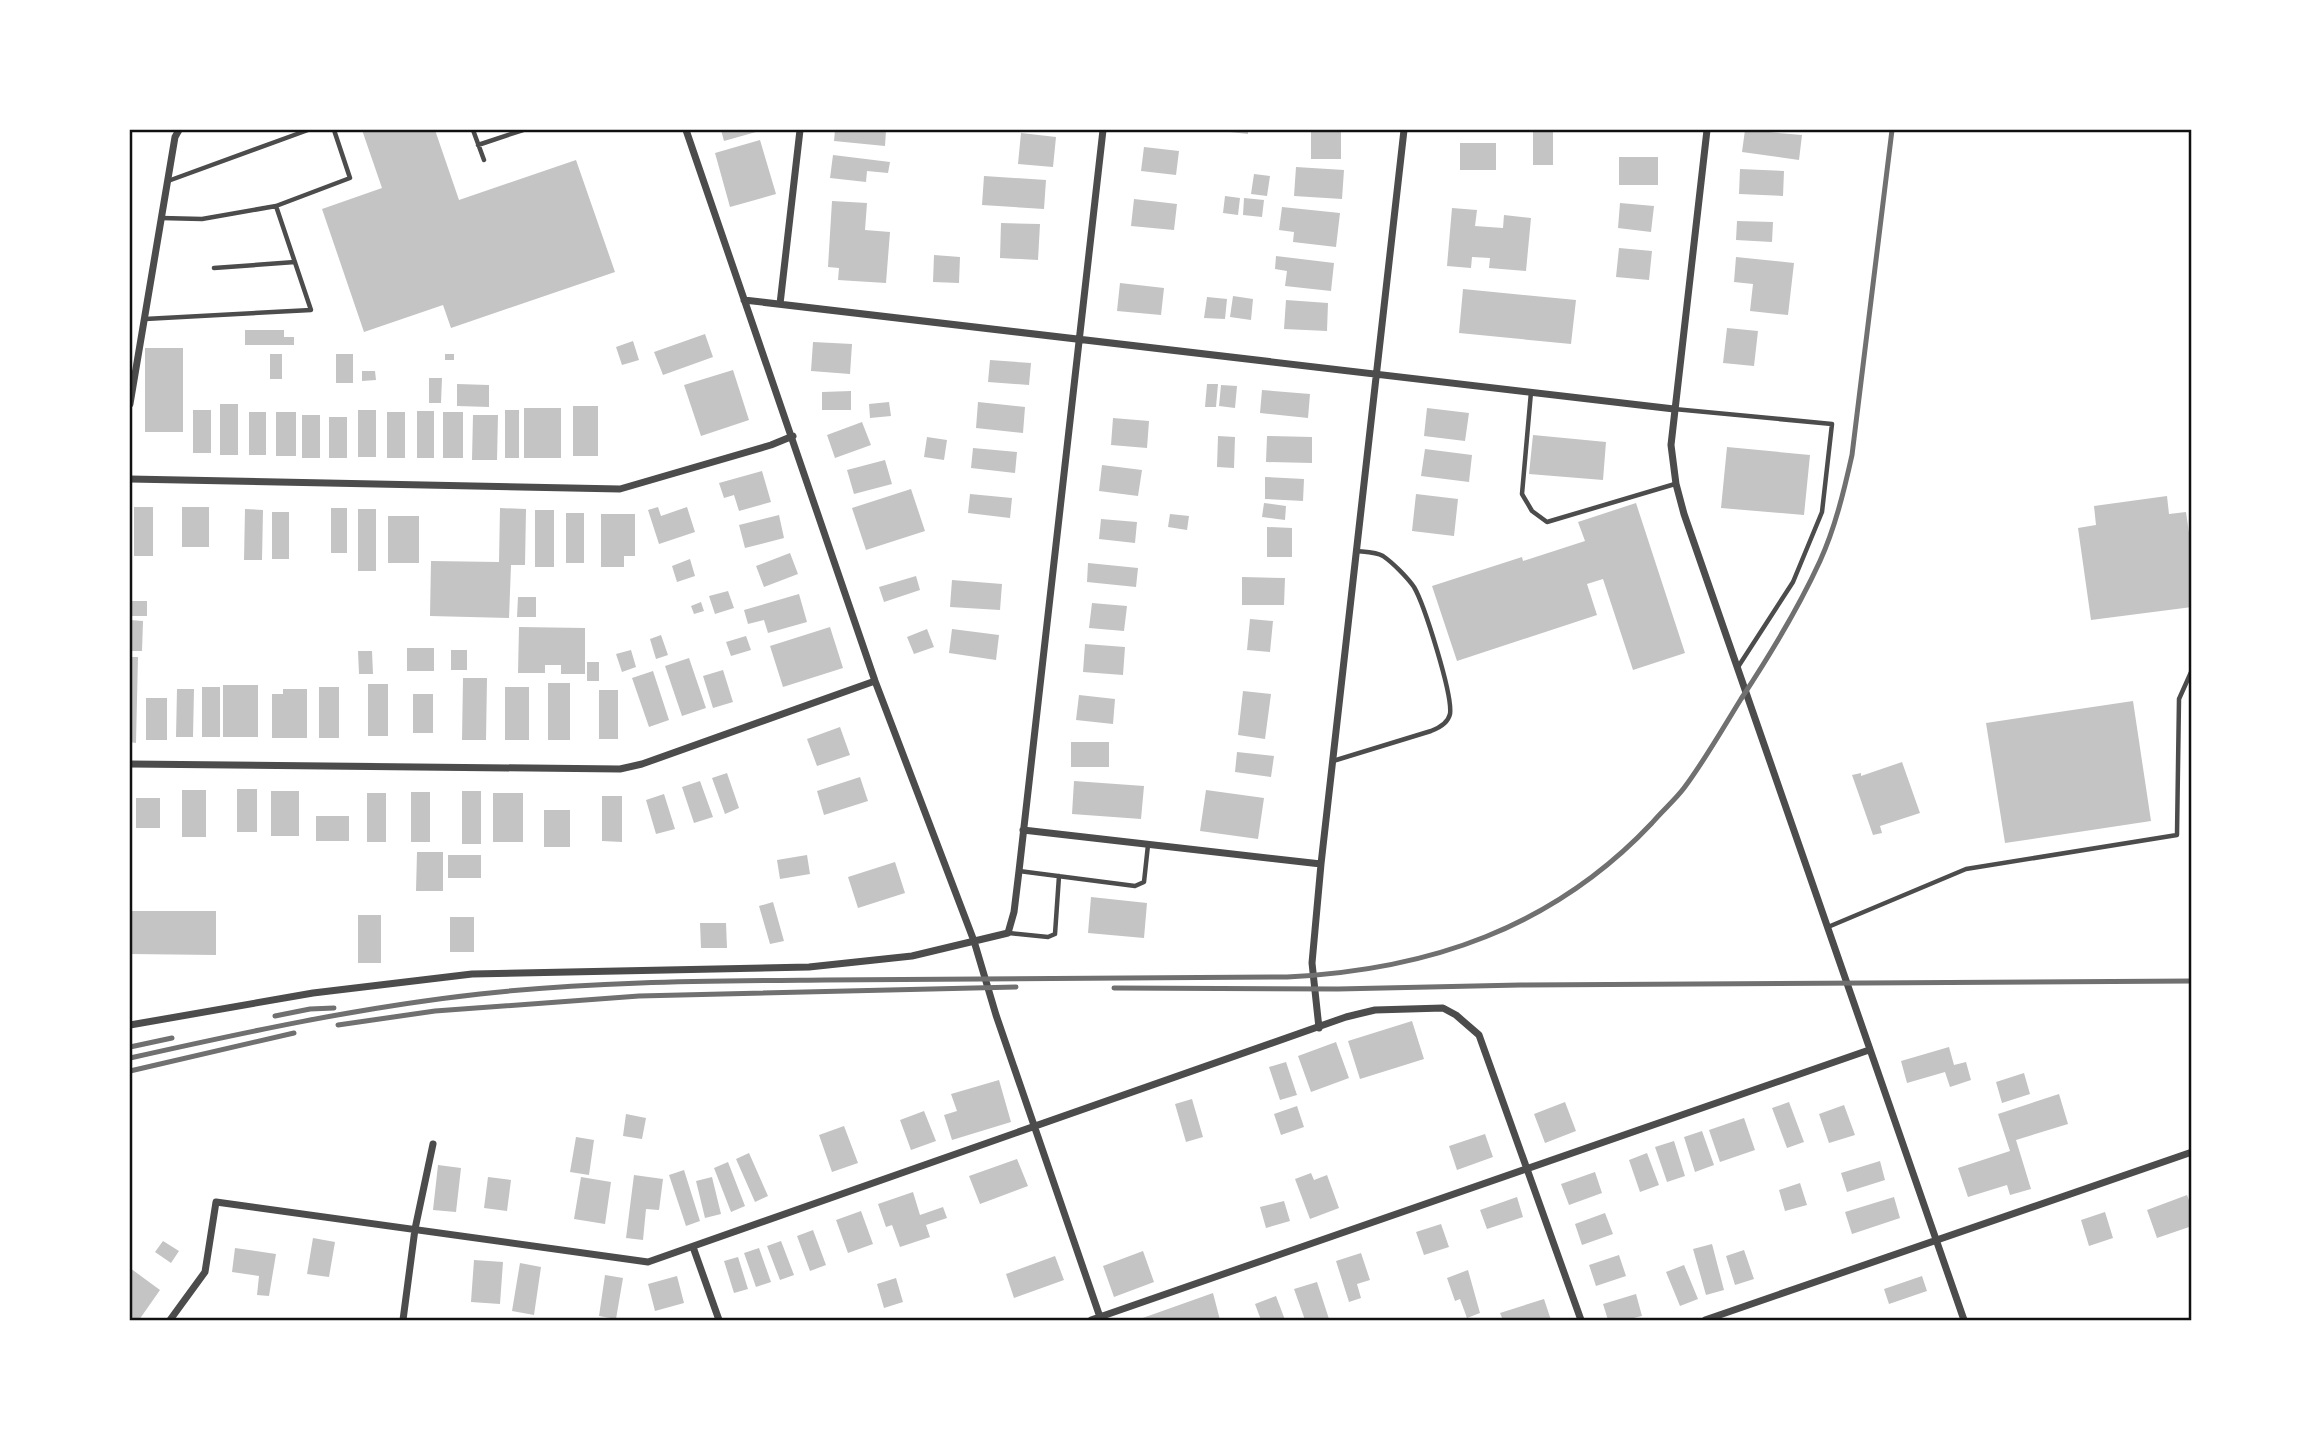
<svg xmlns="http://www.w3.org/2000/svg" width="2321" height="1450" font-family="Arial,sans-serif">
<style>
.building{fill:#c4c4c4}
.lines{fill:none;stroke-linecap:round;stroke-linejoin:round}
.service{stroke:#4c4c4c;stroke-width:4.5}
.minor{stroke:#4c4c4c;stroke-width:7}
.rail{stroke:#707070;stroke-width:5}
.neatline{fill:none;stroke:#111;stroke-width:2.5}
</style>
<rect width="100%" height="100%" fill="#fff"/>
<path class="building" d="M362,130H435L459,200L576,160L615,272L451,328L443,305L364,332L322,209L382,188Z
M721,130H763L724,141Z
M835,130H886L885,146L834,141Z
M1230,130H1248V134L1230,132Z
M1311,130H1341V159H1311Z
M1533,130H1553V165H1533Z
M1745,130L1802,135L1799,160L1742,152Z
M1021,133L1056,137L1053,167L1018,164Z
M760,140L776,194L730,207L715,153Z
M1460,143H1496V170H1460Z
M1144,147L1179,151L1176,175L1141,171Z
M833,155L890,162L888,173L867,171L866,182L830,178Z
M1619,157H1658V185H1619Z
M1296,167L1344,170L1342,199L1294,196Z
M1740,169L1784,171L1783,196L1739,194Z
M1254,174L1270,176L1267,196L1251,194Z
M984,176L1046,180L1044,209L982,205Z
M1225,196L1240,198L1238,215L1223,213Z
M1244,198L1264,200L1262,217L1243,215Z
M1134,199L1177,204L1174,230L1131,226Z
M832,201L867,203L865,230L890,232L886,283L838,280L839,268L828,267Z
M1620,203L1654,206L1651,232L1618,228Z
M1282,207L1340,213L1336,247L1293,242L1294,232L1279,230Z
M1452,208L1477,210L1475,226L1503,228L1504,215L1531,218L1526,271L1489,268L1490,258L1472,257L1471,268L1447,266Z
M1737,221L1773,222L1772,242L1736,240Z
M1001,223L1040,224L1038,260L1000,258Z
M1619,248L1652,251L1649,280L1616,277Z
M934,255L960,257L959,283L933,282Z
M1276,256L1334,263L1331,291L1285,286L1287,271L1275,269Z
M1736,257L1794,263L1788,315L1750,311L1753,284L1734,282Z
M1120,283L1164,288L1161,315L1117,311Z
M1463,289L1576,300L1571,344L1459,333Z
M1233,296L1253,299L1251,320L1230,317Z
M1207,297L1227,299L1225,319L1204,318Z
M1286,300L1328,303L1327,331L1284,329Z
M1727,328L1758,331L1754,366L1723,363Z
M245,330H284V337H294V345H245Z
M705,334L713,357L663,375L654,352Z
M633,341L639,360L622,365L616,347Z
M813,342L852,344L850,374L811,371Z
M145,348H183V432H145Z
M270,354H282V379H270Z
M336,354H353V383H336Z
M445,354H454V360H445Z
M990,360L1031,363L1029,385L988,382Z
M733,370L749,420L701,436L684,385Z
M362,371H375L376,380L362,381Z
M429,378H442L441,403H429Z
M457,384L489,385V407L457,406Z
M1207,384H1218L1216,407H1205Z
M1221,385L1237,386L1235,408L1219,406Z
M1262,390L1310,394L1308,418L1260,413Z
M851,391V410H822V392Z
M889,402L891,416L870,418L869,404Z
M978,402L1025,407L1023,433L976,428Z
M220,404H238V455H220Z
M573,406H598V456H573Z
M524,408H561V458H524Z
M1427,408L1469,413L1465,441L1424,436Z
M193,410H211V453H193Z
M358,410H376V457H358Z
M505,410H519V458H505Z
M417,411H434V458H417Z
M249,412H266V455H249Z
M276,412H296V456H276Z
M387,412H405V458H387Z
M443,412H463V458H443Z
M302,415H320V458H302Z
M473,415H498L497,460H472Z
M329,417H347V458H329Z
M1113,418L1149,421L1147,448L1111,445Z
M862,422L871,445L835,458L827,435Z
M1533,435L1606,442L1603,480L1529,474Z
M1218,436L1235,437L1234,468L1217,467Z
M1267,436L1312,437V463L1266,462Z
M927,437L947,440L944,460L924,457Z
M1727,447L1810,455L1804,515L1721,508Z
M973,448L1017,452L1015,473L971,468Z
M1425,449L1472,455L1469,482L1421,476Z
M885,460L892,484L854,494L847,470Z
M1102,465L1142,470L1138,496L1099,491Z
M762,471L771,502L739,511L734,495L724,498L719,483Z
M1265,477L1304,479L1303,501L1265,499Z
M911,489L925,531L866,550L852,508Z
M970,494L1012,498L1010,518L968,513Z
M1416,494L1458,499L1454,536L1412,531Z
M2167,496L2169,514L2186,512L2192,554V607L2091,620L2078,528L2096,525L2094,506Z
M1264,503L1286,506L1285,520L1262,517Z
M1636,503L1685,653L1633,670L1603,579L1587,584L1597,615L1457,661L1432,586L1522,557L1523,561L1585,541L1578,522Z
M134,507H153V556H134Z
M182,507H209V547H182Z
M658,507L661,516L687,507L695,532L659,544L648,510Z
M331,508H347V553H331Z
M500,508L526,509L525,565H511L509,618L430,616L431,561L499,562Z
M245,509L263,510L262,560H244Z
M358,509H376V571H358Z
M535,510H554V567H535Z
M272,512H289V559H272Z
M566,513H584V563H566Z
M601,514H635V556H624V567H601Z
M1170,514L1189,516L1187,530L1168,527Z
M779,515L784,538L745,548L739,525Z
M388,516H419V563H388Z
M1101,519L1137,522L1135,543L1099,539Z
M1267,527L1292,528V557H1267Z
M790,553L798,574L764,587L756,566Z
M690,559L695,576L677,582L672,566Z
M1088,563L1138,568L1136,587L1087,582Z
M916,576L920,590L884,602L879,587Z
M1242,577L1285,578L1284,605H1242Z
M952,580L1002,584L1000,610L950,607Z
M728,591L734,608L715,614L709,596Z
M799,594L807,622L768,633L764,620L748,624L744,610Z
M518,597H536V617H517Z
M130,601H147V616H130Z
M701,602L704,611L694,614L691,606Z
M1092,603L1127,606L1124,631L1089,628Z
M1250,619L1273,621L1270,652L1247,650Z
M130,620L143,621L142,651H130Z
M519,627L585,628V674H561V665H545V673H518Z
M830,627L843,668L783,687L770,646Z
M927,629L934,647L914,654L907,637Z
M952,629L999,635L996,660L949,653Z
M661,635L668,655L656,659L650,639Z
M746,636L751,650L731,656L726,642Z
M1085,644L1125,647L1123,675L1083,672Z
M407,648H434V671H407Z
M451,650H467V670H451Z
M631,650L636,667L622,672L616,654Z
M358,651H372L373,674H359Z
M130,657H138L136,743L130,742Z
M689,658L706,708L682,716L665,666Z
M587,662H599V681H587Z
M723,670L733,702L713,708L703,676Z
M653,671L669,720L649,727L632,678Z
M463,678H487L486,740H462Z
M548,683H570V740H548Z
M368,684H388V736H368Z
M223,685H258V737H223Z
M202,687H220V737H202Z
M319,687H339V738H319Z
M505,687H529V740H505Z
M177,689H194L193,737H176Z
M283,689H307V738H272V694H283Z
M599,690H618V739H599Z
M1243,691L1271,694L1265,739L1238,735Z
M413,694H433V733H413Z
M1079,695L1115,699L1113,724L1076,720Z
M146,698H167V740H146Z
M2133,701L2151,821L2005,843L1986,723Z
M840,727L850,755L817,766L807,739Z
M1071,742H1109V767H1071Z
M1237,752L1274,756L1271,777L1235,772Z
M1902,762L1920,813L1880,826L1882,833L1873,835L1852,775L1861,773V776Z
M727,773L739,808L725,814L712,778Z
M860,777L868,801L824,815L817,791Z
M700,781L713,817L694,823L682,787Z
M1074,781L1144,786L1141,819L1072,814Z
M237,789H257V832H237Z
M182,790H206V837H182Z
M1206,790L1264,798L1258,839L1200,831Z
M271,791H299V836H271Z
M462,791H481V844H462Z
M411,792H430V842H411Z
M367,793H386V842H367Z
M493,793H523V842H493Z
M664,794L675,829L656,834L646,800Z
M602,796H622V842L602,841Z
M136,798H160V828H136Z
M544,810H570V847H544Z
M316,816H349V841H316Z
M417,852H443V891H416Z
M448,855H481V878H448Z
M807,855L810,874L780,879L777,860Z
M895,862L905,893L858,908L848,877Z
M1091,897L1147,903L1144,938L1088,933Z
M773,902L784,941L770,944L759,906Z
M130,911H216V955L130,954Z
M358,915H381V963H358Z
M450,917H474V952H450Z
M700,923H726L727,948H701Z
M1412,1021L1424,1059L1360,1079L1348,1041Z
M1336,1042L1349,1078L1311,1092L1298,1056Z
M1949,1047L1954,1065L1966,1062L1971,1080L1950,1087L1945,1072L1907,1083L1901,1061Z
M1286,1062L1297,1095L1280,1100L1269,1067Z
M2024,1073L2030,1094L2002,1103L1996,1082Z
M999,1080L1011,1122L952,1140L944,1115L957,1111L951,1094Z
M2059,1094L2068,1124L2016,1140L2031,1189L2010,1195L2007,1185L1968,1197L1958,1168L2010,1151L1998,1114Z
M1192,1099L1203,1137L1186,1142L1175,1104Z
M1565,1102L1576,1131L1545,1143L1534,1114Z
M1789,1102L1804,1142L1787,1148L1772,1108Z
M1844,1105L1855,1135L1829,1143L1819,1114Z
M1297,1106L1304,1127L1281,1135L1274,1114Z
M924,1111L936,1141L911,1150L900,1120Z
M626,1114L646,1118L642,1139L623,1136Z
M1744,1118L1755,1150L1720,1162L1709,1130Z
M844,1126L858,1163L832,1172L819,1135Z
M1702,1131L1714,1165L1695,1172L1684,1137Z
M1485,1134L1493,1157L1457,1170L1449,1146Z
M576,1137L594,1140L589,1175L570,1172Z
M1674,1141L1685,1176L1667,1182L1655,1147Z
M749,1153L768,1196L755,1202L736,1159Z
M1647,1153L1659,1185L1640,1192L1629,1160Z
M1017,1159L1028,1186L980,1204L969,1176Z
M1880,1161L1885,1180L1847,1192L1841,1173Z
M728,1162L745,1206L731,1212L714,1168Z
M438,1165L461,1168L456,1212L433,1210Z
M684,1170L700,1221L686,1226L669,1175Z
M1595,1172L1602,1193L1569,1205L1561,1184Z
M1311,1173L1314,1180L1327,1175L1339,1208L1310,1219L1295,1179Z
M634,1175L663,1179L659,1210L646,1209L643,1240L626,1238Z
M488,1177L511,1180L507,1211L484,1208Z
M581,1177L611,1182L605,1224L574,1219Z
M712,1177L721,1214L705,1218L696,1181Z
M1800,1183L1807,1205L1785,1211L1779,1190Z
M913,1192L920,1215L943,1207L947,1218L926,1225L930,1237L900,1247L892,1225L886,1227L878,1204Z
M2187,1195L2192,1208V1226L2157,1238L2147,1210Z
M1517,1197L1523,1217L1487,1229L1480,1210Z
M1894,1197L1900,1218L1852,1234L1845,1212Z
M1284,1201L1290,1221L1266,1228L1260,1207Z
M861,1211L873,1244L848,1253L836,1220Z
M2105,1212L2113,1238L2089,1246L2081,1220Z
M1605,1213L1613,1234L1582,1245L1575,1224Z
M1441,1224L1449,1247L1424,1255L1416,1232Z
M813,1230L826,1265L810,1271L797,1236Z
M313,1238L335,1242L329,1277L307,1274Z
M163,1241L179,1251L171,1263L155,1252Z
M781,1241L794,1275L780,1280L767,1246Z
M1712,1244L1724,1290L1706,1295L1693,1249Z
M235,1248L276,1254L269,1296L257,1295L259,1276L232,1272Z
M759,1248L771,1282L756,1287L744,1253Z
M1744,1250L1754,1279L1735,1285L1726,1256Z
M1143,1251L1154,1282L1114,1297L1103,1266Z
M1361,1253L1370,1280L1357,1284L1361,1298L1349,1302L1336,1261Z
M1619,1255L1626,1276L1596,1286L1589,1265Z
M1055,1256L1064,1280L1014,1298L1006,1274Z
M738,1257L748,1289L734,1293L724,1261Z
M474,1260L503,1262L500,1304L471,1302Z
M520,1263L541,1267L534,1315L512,1311Z
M1684,1265L1698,1299L1680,1306L1666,1272Z
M130,1268L160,1290L139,1320L130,1319Z
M1468,1270L1480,1313L1467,1318L1460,1299L1455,1301L1447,1278Z
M605,1275L623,1278L616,1319L599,1316Z
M677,1276L684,1303L655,1311L648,1284Z
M1922,1276L1927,1291L1889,1304L1884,1289Z
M896,1278L903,1302L884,1308L877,1284Z
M1317,1282L1329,1319L1305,1320L1294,1289Z
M1213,1293L1220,1320H1137Z
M1636,1294L1642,1316L1625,1320H1608L1603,1304Z
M1276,1296L1285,1320H1261L1255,1304Z
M1544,1299L1551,1320H1503L1500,1313Z"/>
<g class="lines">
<path class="service" d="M473,130L484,160
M478,145L523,130
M168,181L308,130
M161,218L202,219L276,206
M214,268L295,262
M145,319L311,310L276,206L350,178L334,130
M1531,392L1522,494L1532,511L1547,522L1675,484
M1674,409L1832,424L1822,512L1793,582L1738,667
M1333,761L1431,731C1439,728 1448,723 1450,714C1453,695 1424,604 1414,587C1407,577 1393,563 1383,556C1376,552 1364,552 1356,551
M1019,871L1135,886L1144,882L1148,845
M1828,927L1966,869L2177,835L2179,699L2192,670
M1009,933L1048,937L1055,934L1059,876"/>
<path class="minor" d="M686,130L875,681L974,941L996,1015L1101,1320
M1707,130L1671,445L1676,484L1684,514L1964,1320
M744,300L1674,409
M780,304L800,130
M130,404L175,137L179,130
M130,479L620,489L771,445L793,436
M130,764L620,769L642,764L875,681
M1023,830L1321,864
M130,1025L313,993L472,974L809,967L912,956L1008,933L1014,912L1019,871L1103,130
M1319,1028L1312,963L1321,864L1404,130
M693,1247L719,1320
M170,1320L205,1272L216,1202L648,1262L1346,1017L1375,1010L1443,1008L1456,1015L1479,1035L1581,1320
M403,1320L415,1229L433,1144
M1091,1320L1869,1050
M1705,1320L2192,1152"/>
<path class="rail" d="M1114,988L1338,989L1520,985L2192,981
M275,1016L310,1009L334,1008
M338,1025L435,1011L639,996L1016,987
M130,1047L172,1038
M130,1058C246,1032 362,1007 480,994C595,981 710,981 825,980C979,978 1133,977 1287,977C1429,970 1553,928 1652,823C1662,811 1675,800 1684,788C1705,760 1723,728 1741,699C1770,655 1798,609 1820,561C1835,528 1844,491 1852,455L1892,130
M130,1071L294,1033"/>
</g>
<rect width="2321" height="1450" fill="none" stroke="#ffffff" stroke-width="262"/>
<rect x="131" y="131" width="2059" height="1188" class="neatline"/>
</svg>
